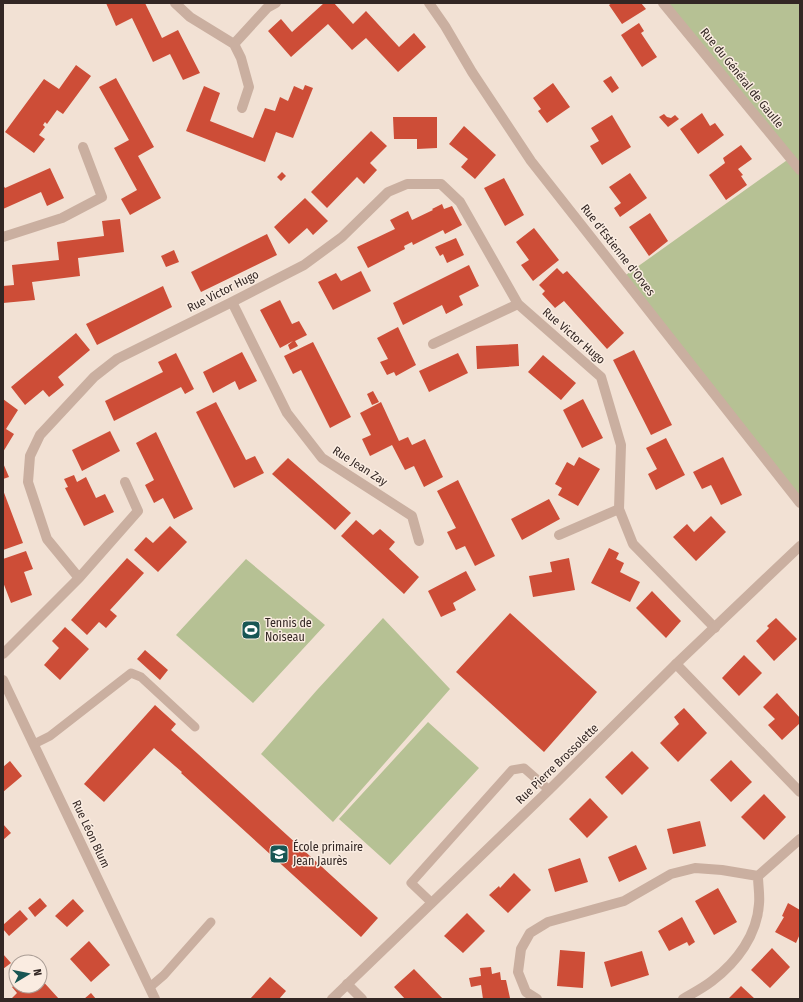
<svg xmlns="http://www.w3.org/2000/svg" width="803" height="1002" font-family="'Fira Sans Condensed',sans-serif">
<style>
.green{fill:#b6c194}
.building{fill:#cd4d37}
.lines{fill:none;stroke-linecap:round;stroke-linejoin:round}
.service{stroke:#caafa0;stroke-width:9}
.minor{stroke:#caafa0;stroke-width:10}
.tertiary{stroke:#caafa0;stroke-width:10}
.labels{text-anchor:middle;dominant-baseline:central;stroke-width:3;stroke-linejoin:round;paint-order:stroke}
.street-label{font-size:12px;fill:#332724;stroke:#faece1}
.poi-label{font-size:12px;fill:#332724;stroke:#faece1;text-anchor:start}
</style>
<rect width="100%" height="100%" fill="#f2e1d4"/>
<path class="green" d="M663,3H800V503L623,277L790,158Z
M246,559L325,625L253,703L176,635Z
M383,618L450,689L333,822L261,754L317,690Z
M428,722L479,768L390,865L339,819Z"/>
<path class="building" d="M106,3H145L162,38L178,30L200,73L183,80L170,54L153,62L132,18L116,26Z
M324,3H334L353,24L366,11L399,47L414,33L426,47L398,72L366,38L352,50L328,24L291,57L268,31L281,19L292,32Z
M612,3H641L646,9L622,24L609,5Z
M639,23L644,31L641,33L657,57L642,67L621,35Z
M76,65L91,76L63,114L57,110L47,124L45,122L43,125L45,127L39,135L45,139L34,153L5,132L44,79L59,89Z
M611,76L619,88L612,93L603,81Z
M116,78L154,147L138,156L161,198L130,215L121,199L137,190L114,148L129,140L99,87Z
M553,83L570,107L547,123L538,111L541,109L533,98Z
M305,85L313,88L293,138L276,132L265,162L186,131L204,86L220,93L210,121L253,138L265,108L275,111L280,97L288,101L294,86L303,90Z
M702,113L710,126L715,123L724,135L698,154L680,129Z
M664,114L667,117L671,118L675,115L679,119L668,127L659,117Z
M612,115L631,147L602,165L590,146L599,141L591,128Z
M393,117H437V148L417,149V139H394Z
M464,126L496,155L475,179L461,167L468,159L449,144Z
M371,131L387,146L370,163L377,170L364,184L357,177L327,208L311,192Z
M741,145L752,159L738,169L743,175L741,176L747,185L726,200L709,175L725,163L723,158Z
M50,168L64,198L47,206L41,192L3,209V185L5,188Z
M282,172L286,176L281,181L277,177Z
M630,173L647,198L620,217L614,208L621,203L609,187Z
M504,178L524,215L505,226L484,188Z
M305,198L328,221L313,235L307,228L289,244L274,227Z
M442,204L444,209L452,206L462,225L445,234L443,230L413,245L412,242L404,246L405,249L368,268L357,247L395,229L390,220L408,211L412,220L433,210L432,209Z
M650,213L668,241L649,256L629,227Z
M120,219L124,252L78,258L80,276L32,282L35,300L3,303V286L14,285L12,265L59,260L57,242L104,236L102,221Z
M534,228L559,260L533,281L521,265L529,260L516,242Z
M267,234L277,255L201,292L191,272Z
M456,238L464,255L447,263L443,254L440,256L435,247Z
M174,250L179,262L166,267L161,256Z
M469,265L479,286L459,296L463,305L446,314L442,305L403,325L393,303Z
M557,268L563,274L567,271L624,333L607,349L564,301L555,308L542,294L545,291L539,285Z
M361,271L371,291L333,310L318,282L336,273L341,281Z
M163,286L172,307L97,345L86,324Z
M280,300L292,324L299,321L307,335L295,341L298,346L290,350L288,345L293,341L280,348L260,310Z
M398,327L416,365L396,376L394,372L387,375L380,362L388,359L377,338Z
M76,333L90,350L58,377L64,385L49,397L43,390L25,405L11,387Z
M313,342L351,417L330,428L301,370L293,374L284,356Z
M518,344L519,366L477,369L476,346Z
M634,350L672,425L651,435L613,360Z
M242,352L257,381L239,390L235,381L213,393L203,372Z
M176,353L194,389L185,394L181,387L114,421L105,401L163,372L158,362Z
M458,353L468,373L429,392L419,371Z
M543,355L576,383L561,400L528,372Z
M373,391L379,402L372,405L367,394Z
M3,399L18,410L6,429L14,434L3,452Z
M583,399L603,438L582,448L563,410Z
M216,402L246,460L255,456L264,473L234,488L196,412Z
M381,402L399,441L408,437L412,445L425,439L443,477L424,487L414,466L405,470L392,445L370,456L362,439L371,435L360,413Z
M110,431L120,451L82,471L72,450Z
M156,432L193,509L174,519L163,498L154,503L145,485L154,480L136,443Z
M666,438L685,475L656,490L648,474L657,469L646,448Z
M579,457L600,469L578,506L558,495L562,488L555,484L567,462L574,466Z
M723,457L742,495L721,505L711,485L702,489L693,472Z
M288,458L351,513L335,530L272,474Z
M3,463L9,477L3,479Z
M74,475L77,482L86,477L96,498L105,494L114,512L84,526L65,488L68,487L64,479Z
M458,480L495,556L475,566L465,546L456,550L447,532L456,528L437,491Z
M3,490L23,543L3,550Z
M549,499L560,519L522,540L511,519Z
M711,516L726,532L696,561L673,537L687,524L694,532Z
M356,520L373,535L380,529L395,542L389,549L419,577L404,594L341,536Z
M170,526L187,542L158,572L134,550L146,537L153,543Z
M609,548L619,553L616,559L624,563L620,572L640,582L630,602L591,583Z
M26,551L33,569L24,572L32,595L11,603L3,582V559Z
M127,558L144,573L110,610L117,616L106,628L99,622L87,635L71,620Z
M569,558L575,590L533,597L529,576L552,572L550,562Z
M466,571L476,590L453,603L456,610L441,617L428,591Z
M652,591L681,621L666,638L636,608Z
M510,613L597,692L544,752L456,672Z
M776,618L797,639L774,661L756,641L769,628L767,626Z
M65,627L89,649L60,680L44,665L59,648L52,641Z
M145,650L168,670L160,680L137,659Z
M744,655L762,673L739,696L722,678Z
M777,693L800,718V723L782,740L768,725L775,719L763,707Z
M155,705L176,724L171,730L198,754L378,918L361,937L181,773L182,772L154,748L104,802L84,784Z
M684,708L707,733L678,762L660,743L679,724L674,717Z
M632,751L649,768L622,795L605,777Z
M731,760L752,782L731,802L710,780Z
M10,761L22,776L3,792V767Z
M764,794L786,817L764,840L741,817Z
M590,798L608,817L587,838L569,819Z
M700,821L706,846L673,854L667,829Z
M3,824L11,833L3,840Z
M636,845L647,869L619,882L608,857Z
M580,858L588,882L555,892L548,869Z
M514,873L531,890L508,913L489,895L499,886L500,888Z
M718,888L737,922L714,935L695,901Z
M40,898L47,906L35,917L28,908Z
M73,899L84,911L67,927L55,916Z
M788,903L800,910V934L796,943L775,932L784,917L782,916Z
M20,910L28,919L9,936L3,929V925Z
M467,913L485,931L463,953L444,936Z
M682,917L695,942L689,946L687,942L669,951L658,931Z
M89,941L110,965L91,982L70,959Z
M772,948L790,967L770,988L751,970Z
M560,950L585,952L583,988L557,986Z
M642,951L649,975L611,987L604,962Z
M3,954L11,963L3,969Z
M491,967L492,974L500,972L501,980H506L510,998L483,999L481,985L471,987L469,978L481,976L480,968Z
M414,969L443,999H405L394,987Z
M270,977L286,991L279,999H250Z
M40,978L59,999H11L17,993L12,987L16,984V986H40Z
M741,986L755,999H728Z
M91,993L96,999H84Z"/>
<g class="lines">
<path class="service" d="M34,744L50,736L131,673L141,677L195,727
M432,903L411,883L512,770L524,768L549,790
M150,987L164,975L211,922"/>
<path class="minor" d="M175,3L190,17L234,44L241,58L249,87L242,108
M429,3L445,26L472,72L531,161L800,503
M234,44L267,8L276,3
M3,237L62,218L102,197L83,147
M232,302L287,413L322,458L412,516L419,541
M433,344L518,304
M559,535L619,509
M79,578L138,511L125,482
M3,654L79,578L47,539L28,482L30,456L40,435L94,377L117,359L232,302L304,265L342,237L388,192L407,184H441L460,202L518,304L601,377L621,445L619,509L633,544L715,628
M676,664L800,792
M3,680L155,999
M758,876L800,839
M347,984L362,999
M537,999L526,992L518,972L521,949L530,933L548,922L624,901L671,874L695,868L722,870L758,876
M683,999C693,993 703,988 712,981C737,962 757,935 759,904C760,895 758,885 758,876"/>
<path class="tertiary" d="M663,3L800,170
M332,999L549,790L676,664L800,546"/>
</g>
<defs>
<g id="stadium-square" transform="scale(1)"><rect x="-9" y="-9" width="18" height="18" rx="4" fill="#185654" stroke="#faece1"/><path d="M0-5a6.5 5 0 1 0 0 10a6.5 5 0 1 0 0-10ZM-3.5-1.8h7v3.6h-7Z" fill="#fff"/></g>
<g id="school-square" transform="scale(1)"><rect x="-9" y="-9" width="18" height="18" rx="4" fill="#185654" stroke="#faece1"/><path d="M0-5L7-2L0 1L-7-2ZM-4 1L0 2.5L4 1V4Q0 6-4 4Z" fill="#fff"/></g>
</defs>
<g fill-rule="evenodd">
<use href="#stadium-square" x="251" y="630"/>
<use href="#school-square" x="279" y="854"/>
</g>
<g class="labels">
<g class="street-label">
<text transform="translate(742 78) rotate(51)">Rue du Général de Gaulle</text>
<text transform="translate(618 250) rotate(52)">Rue d'Estienne d'Orves</text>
<text transform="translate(223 291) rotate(-27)">Rue Victor Hugo</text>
<text transform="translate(574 336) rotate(41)">Rue Victor Hugo</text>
<text transform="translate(360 466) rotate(33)">Rue Jean Zay</text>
<text transform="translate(557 764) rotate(-44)">Rue Pierre Brossolette</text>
<text transform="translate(91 834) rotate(65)">Rue Léon Blum</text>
</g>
<g class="poi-label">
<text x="265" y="623">Tennis de<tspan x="265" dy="14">Noiseau</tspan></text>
<text x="293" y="847">École primaire<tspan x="293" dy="14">Jean Jaurès</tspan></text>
</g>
</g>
<rect width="803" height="1002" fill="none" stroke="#332724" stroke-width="8"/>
<g transform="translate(28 974) rotate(80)"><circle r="19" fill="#faece1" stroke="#aa9d95"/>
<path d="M0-3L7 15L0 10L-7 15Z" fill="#185654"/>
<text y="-6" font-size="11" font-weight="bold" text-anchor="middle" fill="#332724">N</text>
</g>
</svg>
